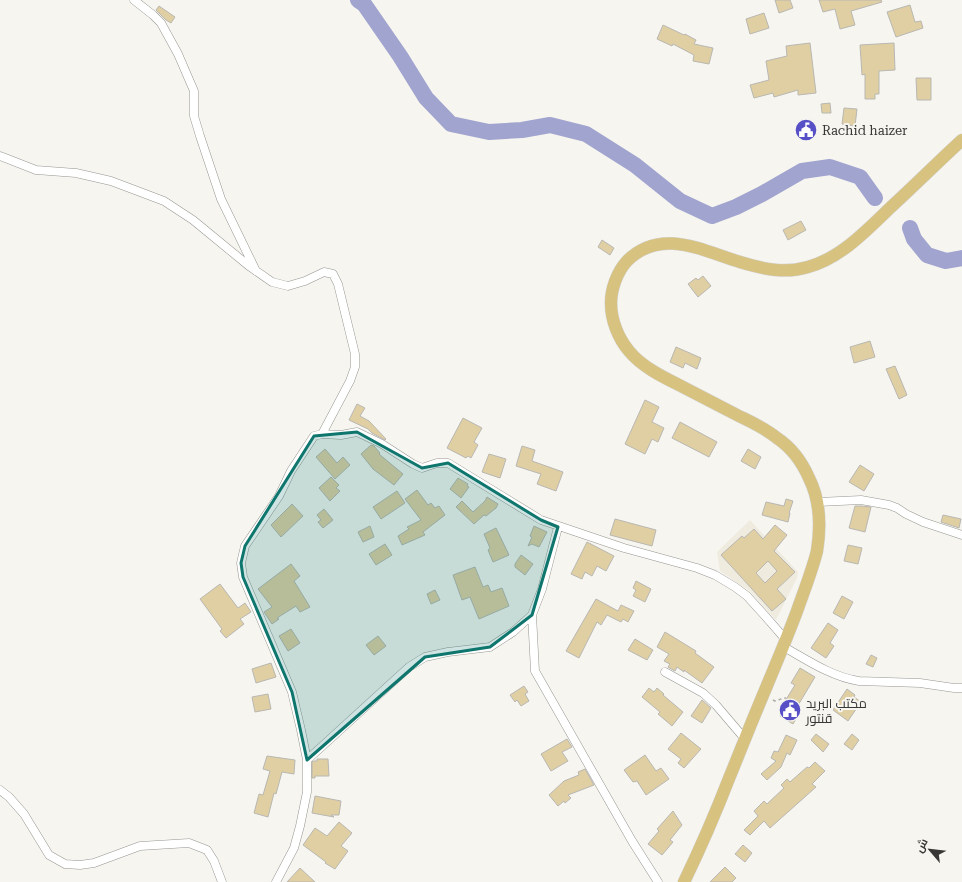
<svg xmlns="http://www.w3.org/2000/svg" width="962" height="882" font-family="'Roboto Serif',Cairo,serif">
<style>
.built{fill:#efebdf}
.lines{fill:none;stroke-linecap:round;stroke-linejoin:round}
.river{stroke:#a0a4ce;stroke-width:16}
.building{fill:#e0cfa3;stroke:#b8b7b2;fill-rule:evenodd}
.street-casing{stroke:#979692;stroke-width:9}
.primary-casing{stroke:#d3d3d3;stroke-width:13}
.path{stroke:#aaaaa6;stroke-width:1.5;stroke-dasharray:3 3;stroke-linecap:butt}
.street{stroke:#fff;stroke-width:8}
.primary{stroke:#d7c27f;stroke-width:12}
.marked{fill:#0f766e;fill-opacity:0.2;stroke:#0f766e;stroke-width:3;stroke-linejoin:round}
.labels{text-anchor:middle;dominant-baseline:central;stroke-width:4;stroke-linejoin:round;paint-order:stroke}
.poi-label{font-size:13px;fill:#373735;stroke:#f6f5f0;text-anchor:start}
</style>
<rect width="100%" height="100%" fill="#f6f5f0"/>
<path class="built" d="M750,520L798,572L797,578L776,620L750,591L720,571L717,552Z"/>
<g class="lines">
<path class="river" d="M358,0L364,4L400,56L426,98L451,124L489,132L522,130L550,125L586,134L635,165L680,201L712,216L736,207L762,194L802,171L830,167L860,177L875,198
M910,228L914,239L927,255L946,261L962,258"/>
</g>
<path class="building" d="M775,0H790L793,8L779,13Z
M819,0H881L882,2L851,11L855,25L840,29L835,9L823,12Z
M910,5L915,22L921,21L923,28L896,37L887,12Z
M159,6L175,17L171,23L166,20L156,10Z
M764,13L769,28L750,34L746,19Z
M663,25L684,35L685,34L696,40L694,44L713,48L709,64L693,61L694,55L673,44L672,46L657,39Z
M810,43L816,93L798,95V90L774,97L773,93L754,98L750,85L769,80L766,61L787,56L786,46Z
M894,43L895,70L879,71V94H875V99H865V74L862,75L860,45Z
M916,78H931V100H917Z
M830,103L831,113H822L821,104Z
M844,108L857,109L855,126L842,124Z
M801,221L806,230L788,240L783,230Z
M602,240L614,248L610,255L598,247Z
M703,276L711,286L698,297L688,284L696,278L698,280Z
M870,341L875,357L854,363L850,347Z
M676,347L701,358L697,369L685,363L683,368L670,362Z
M895,366L907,395L899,399L886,369Z
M645,400L659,407L652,422L664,428L658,442L652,439L645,454L625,444Z
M357,404L365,408L360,416L369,421L386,439L385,440L372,433L368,429L349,420Z
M463,418L482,428L474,442L478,445L471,458L468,456L466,458L447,448Z
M680,422L717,442L709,457L672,438Z
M371,445L374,446L380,453L379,454L403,474L394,485L373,469L361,454Z
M522,446L535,450L532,461L563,472L556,491L537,484L541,474L516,466Z
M325,449L337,463L343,457L350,465L335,479L316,457Z
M748,449L761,457L755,469L741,461Z
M489,454L506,459L500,478L482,472Z
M860,465L874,474L864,491L849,482Z
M331,477L339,485L336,488L340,491L330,501L319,488Z
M458,478L468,484L467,486L469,487L461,498L450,489Z
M417,490L428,505L431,503L435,508L439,506L445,515L423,532L425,535L402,545L398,536L409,529L407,527L421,520L405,499Z
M397,491L405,503L381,519L373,507Z
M487,497L498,504L496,508L486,516L484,515L474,524L456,507L462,501L473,512L485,501Z
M786,499L793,501L789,513H790L788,522L762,515L766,502L784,506Z
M292,504L303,516L281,537L271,525Z
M855,506H861L871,507L865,532L849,528Z
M324,509L333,520L323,528L318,522L321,520L317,515Z
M943,515L961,519L959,528L941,522Z
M615,519L656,530L652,546L610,535Z
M775,525L787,535L774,551L795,572L777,589L786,599L772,611L721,555L742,536L744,538L754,529L763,539ZM768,561L777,571L765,583L756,573Z
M370,526L374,537L363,542L358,532Z
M534,526L547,532L539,547L532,544L528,546L532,537L530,536Z
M496,528L509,555L493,562L488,550L490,548L484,534Z
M587,542L614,556L606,571L597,566L592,576L585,572L582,579L571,574Z
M385,544L392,555L376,565L369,554Z
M848,545L862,548L858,564L844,561Z
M521,555L533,564L525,575L515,567V564Z
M291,564L300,576L294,581L310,607L300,612L296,606L277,618L279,619L272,624L264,612L272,607L258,589Z
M475,567L483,587L488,585L491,592L502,588L509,606L479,619L470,597L462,600L453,575Z
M636,581L651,589L645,602L633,596L636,590L633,588Z
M220,584L238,608L245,603L251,612L240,619L244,624L226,638L220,631L222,629L200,599Z
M435,590L440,600L431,604L427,594Z
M842,596L853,602L844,619L833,613Z
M596,599L618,611L621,605L634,611L628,622L623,619L621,622L607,615L601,625L597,622L579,658L566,651Z
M828,623L838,630L830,643L834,646L826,658L811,648Z
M291,629L300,643L288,651L279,636Z
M665,632L696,651L695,653L714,667L702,683L684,670V672L677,667L675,671L668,667L670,664L664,661L669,654L657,647Z
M378,636L386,646L374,655L366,645Z
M635,639L653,650L647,660L628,650Z
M871,655L877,658L873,667L866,664Z
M271,663L276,677L256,683L252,669Z
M800,668L815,677L794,712L798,715L793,724L780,716L785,708L782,706L795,685L791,683Z
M524,686L528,692L525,694L529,701L521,706L517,700L515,702L510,695Z
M649,688L654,692L657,688L664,694L663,695L683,712L672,726L658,714L660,712L642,697Z
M847,689L855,695L854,697L861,702L848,721L833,710Z
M268,694L271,709L255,712L252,697Z
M702,700L711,708L702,723L691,716Z
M681,733L701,749L684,768L678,763L681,759L668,749Z
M816,734L829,744L823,752L811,740Z
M852,734L859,740L852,750L844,744Z
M786,735L797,740L790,755L787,753L781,767L767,780L761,774L776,761L771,758L774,751L778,752Z
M567,739L572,747L562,752L568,761L551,771L541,754Z
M645,755L656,771L661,768L669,779L646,795L637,781L633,782L624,770Z
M267,756L295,760L294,774L282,772L276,794L274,793L268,817L254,813L259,794L263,795L270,771L263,769Z
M317,759H328L329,776H315V778H312V762L314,761H317Z
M815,762L825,771L812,784L816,787L770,828L764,821L750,835L744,830L758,816L754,811L764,801L767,804L784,788L781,785L787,779L790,782L807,767L809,768Z
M585,769L594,785L568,795L571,798L565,803L564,801L558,806L549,795L564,781L579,775L578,772Z
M315,796L341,801L339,815H331L334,817L312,813Z
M673,811L682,825L670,840L673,842L662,855L648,844L659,831L657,829Z
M339,822L352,833L341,846L348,851L335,869L325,863L326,862L303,845L315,828L327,836Z
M743,845L752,853L745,862L735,854Z
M725,867L736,878L732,882H710Z
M300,868L315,882H287Z"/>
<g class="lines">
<g class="street-casing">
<path id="street" d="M134,0L153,15L161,23L178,54L194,91V116L200,136L221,199L256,271
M0,156L36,170L76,173L111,181L164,201L193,220L249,266L272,282L288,286L305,281L324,272L333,274L338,284L355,354V367L350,381L322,434L314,436L291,471L279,496L245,546L241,563L243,577L292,692L301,730L307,760V792L300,826L294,848L276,882
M322,434L341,435L357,432L382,444L413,464L422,468L437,463H448L541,520L624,548L697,568L715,575L735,587L747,596L766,617L786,640
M818,502L861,500L889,505L897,508L906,514L923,522L962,535
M532,615L535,671L632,841L658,882
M784,647C807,660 832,677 859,681L920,683L954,688H962
M665,672L703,693L716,705L745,739
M307,760L409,667L425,657L448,652L490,647L513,632L532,615L542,589L558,527
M0,790L9,797L24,814L49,855L65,864L80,865L94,863L140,846L189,843L207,850L214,861L222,882"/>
</g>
<g class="primary-casing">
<path id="primary" d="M684,882C701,847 716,812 730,776C735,764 740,751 745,739C762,696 781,654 797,611C804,591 812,571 817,551C821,526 820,500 809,478C802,462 792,448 777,438C765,428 751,422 737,415C718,405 700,396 681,386C663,377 642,367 629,351C618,338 611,320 611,303C611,289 617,272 627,261C661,227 703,251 740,262C763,269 785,274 808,267C841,258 867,230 891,207C915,185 938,162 962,140"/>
</g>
<path class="path" d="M773,700L775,701L784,698H786"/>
<use href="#street" class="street"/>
<use href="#primary" class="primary"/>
</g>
<path class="marked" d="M357,432L422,468L448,463L541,520L558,527L532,615L490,647L425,657L307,760L292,692L243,577L241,563L245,546L314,436Z"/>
<defs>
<g id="civic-disc" transform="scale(1.15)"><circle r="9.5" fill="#574fc6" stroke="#f6f5f0"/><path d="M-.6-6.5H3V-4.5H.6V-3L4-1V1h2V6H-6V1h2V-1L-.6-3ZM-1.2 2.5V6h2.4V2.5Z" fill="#fff"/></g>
</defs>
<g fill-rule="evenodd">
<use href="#civic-disc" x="806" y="130"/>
<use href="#civic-disc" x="790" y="710"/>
</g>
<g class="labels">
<g class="poi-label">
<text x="822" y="130">Rachid haizer</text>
<text x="806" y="703">مكتب البريد<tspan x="806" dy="15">قنتور</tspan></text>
</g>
</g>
<g transform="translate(930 850) rotate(298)" stroke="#f6f5f0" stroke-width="3" paint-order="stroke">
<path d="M0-3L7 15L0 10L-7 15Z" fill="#373735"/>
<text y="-6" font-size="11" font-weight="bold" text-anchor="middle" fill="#373735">ش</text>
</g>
</svg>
